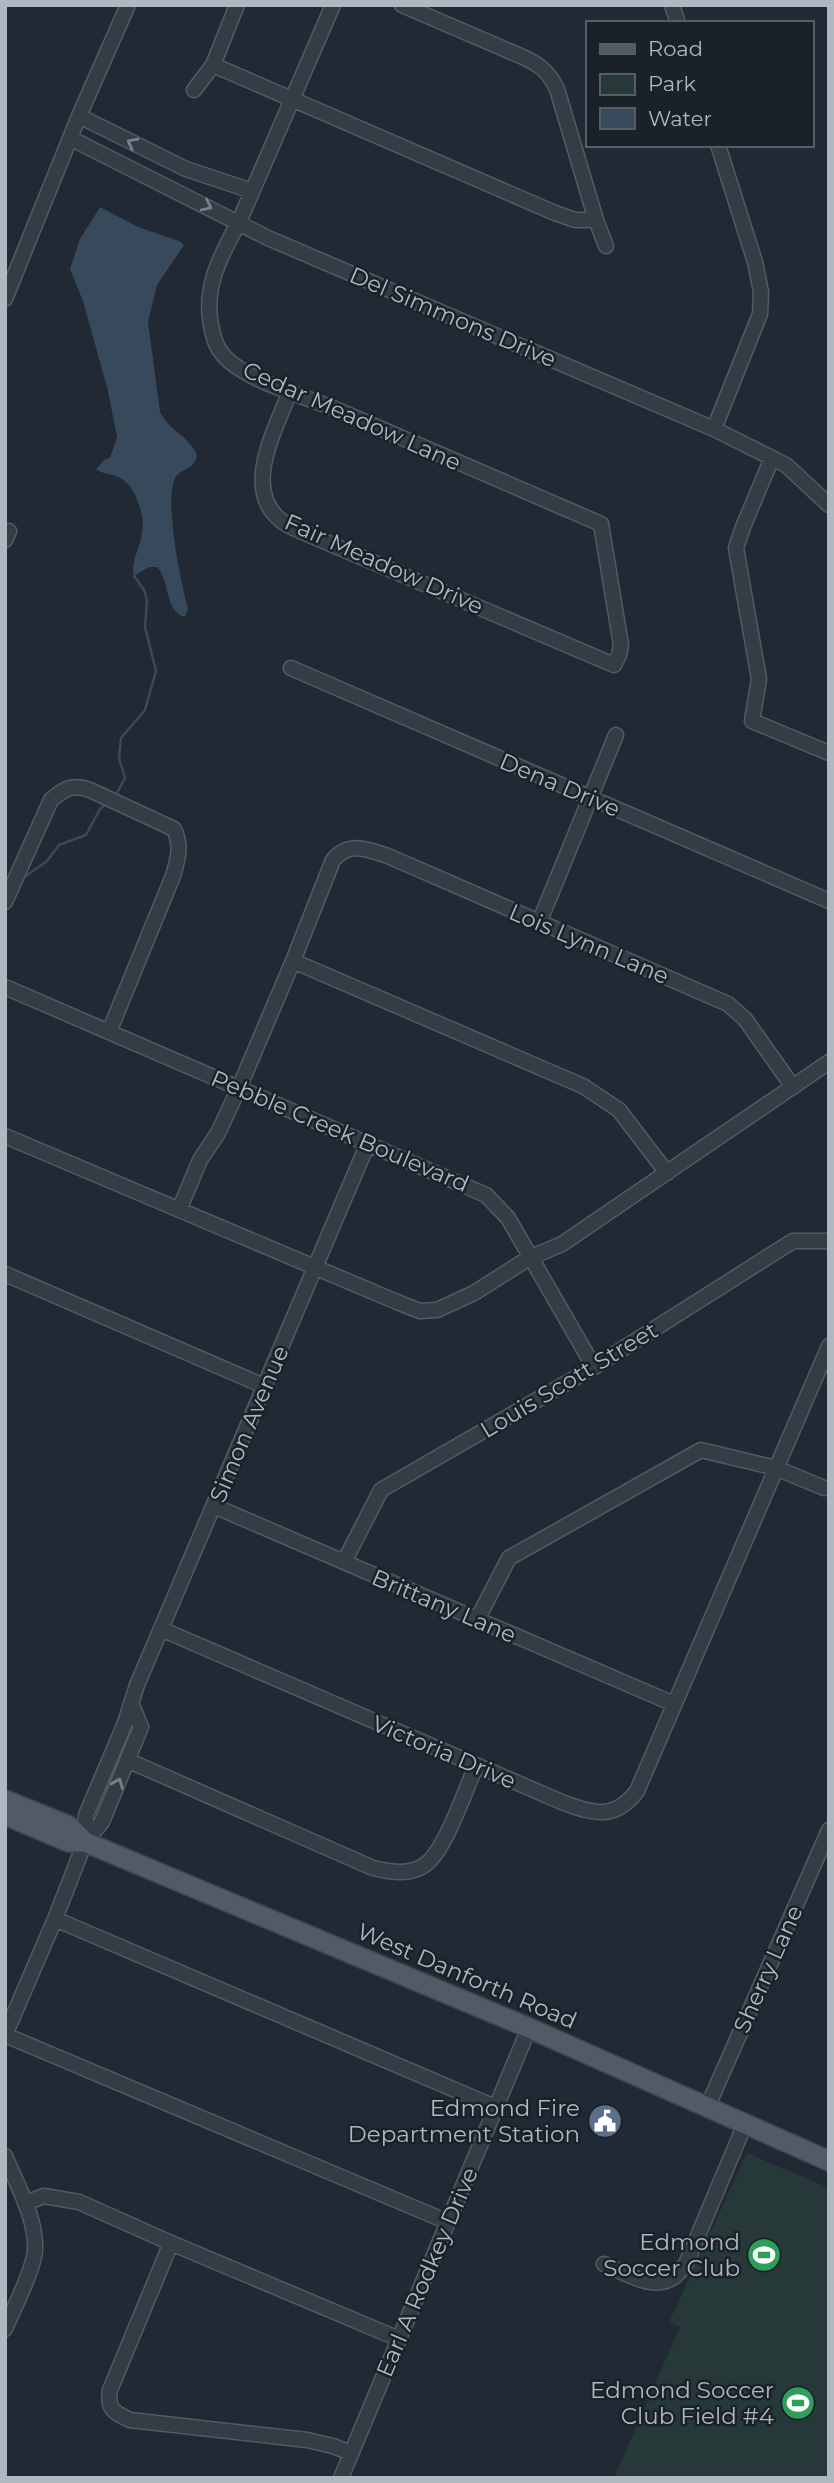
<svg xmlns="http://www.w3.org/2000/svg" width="834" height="2483" font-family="Montserrat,sans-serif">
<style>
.green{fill:#263837}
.water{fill:#38495c}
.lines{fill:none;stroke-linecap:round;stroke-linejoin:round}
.stream{stroke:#38495c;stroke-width:2.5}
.minor-casing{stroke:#525a62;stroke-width:17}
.major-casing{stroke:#3e454e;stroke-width:22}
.minor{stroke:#343c45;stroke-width:14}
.major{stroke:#525b65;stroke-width:19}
.oneway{stroke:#788089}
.labels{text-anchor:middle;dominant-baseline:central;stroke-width:5;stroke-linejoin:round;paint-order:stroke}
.street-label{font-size:23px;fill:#afb7c1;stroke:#1a2129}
.poi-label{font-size:23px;fill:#afb7c1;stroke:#1a2129;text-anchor:end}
</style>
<rect width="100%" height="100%" fill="#212a34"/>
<path class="green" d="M747,2153L829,2188V2478H614L680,2327L669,2322Z"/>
<path class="water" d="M100,207L138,227L179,241L184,245L157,285L148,322L160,412C169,431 192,438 197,456C193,472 181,467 175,478C164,502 181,583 188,609L185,617C165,612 170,581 157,567H149L134,576C130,561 141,547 142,533C145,517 137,493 126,482C117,473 105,476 96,469L104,460L110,458L117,437L108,391L83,301L70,269L80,239Z"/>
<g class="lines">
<path class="stream" d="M116,795L125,778L119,758L121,738L145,710L156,671L145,627L147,600L144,590L134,576
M23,878L47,861L59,845L86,835L100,809L106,804"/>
<g class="minor-casing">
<path id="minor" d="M402,5L523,57C540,65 548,71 557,89L596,220L606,246
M672,5L678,23
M213,65L555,213L575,220H596
M194,90L213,65L237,5
M79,116L186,169L252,191
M70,138L268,238L714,429L786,465L829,505
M5,299L79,116L128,5
M290,391C276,429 240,491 283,522C290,527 299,530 307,534L614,665L619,655L621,645L601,524L333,408C301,395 255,383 229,361C221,354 215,344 213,334C201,292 219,258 239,222L333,5
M714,429L760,314L761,292L755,262L718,145
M772,458L743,527L736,548L759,679L752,721L829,753
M5,540L9,531
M291,668L829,901
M5,902L51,800C65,788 72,784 90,790L174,829C182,846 178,859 173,876L109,1032
M539,923L616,735
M293,961L583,1086L619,1110L667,1173
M5,987L486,1195L508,1218L594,1367
M5,1136L397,1302L420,1311L437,1310L474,1293L529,1258L562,1244L829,1062
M179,1210L200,1160L218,1133L239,1088L293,961L333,860C349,841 367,849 388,856L728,1004L745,1019L793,1087
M5,1274L264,1386
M214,1506L674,1704
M344,1562L381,1490L594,1367L793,1241H829
M477,1620L509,1558L701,1450L776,1468L824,1488
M161,1629L564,1803C594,1814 615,1820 637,1791L829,1346
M127,1760L373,1868C390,1872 411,1876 426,1864C446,1848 465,1791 476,1766
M85,1842L102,1822L141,1727L132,1705
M55,1919L495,2107
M5,2035L55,1919L85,1842L86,1815L125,1723L137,1685L368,1143
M5,2035L448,2222
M707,2108L829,1830
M5,2156C17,2185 37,2219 35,2251C33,2271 14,2308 5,2329
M25,2203L44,2196L79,2202L171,2243L399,2339
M171,2243L110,2390C107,2409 113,2412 130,2420L307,2440L333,2446L351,2453
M604,2264C624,2272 653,2292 674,2277C678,2274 682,2268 686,2264L745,2124
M341,2478L529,2028"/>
</g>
<g class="major-casing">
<path id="major" d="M5,1800L69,1826L85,1842L529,2028L829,2161
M5,1815L69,1842H85"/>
</g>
<use href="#minor" class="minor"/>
<use href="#major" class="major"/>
</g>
<defs><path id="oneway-chevron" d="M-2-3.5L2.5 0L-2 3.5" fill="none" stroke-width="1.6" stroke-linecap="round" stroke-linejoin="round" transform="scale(1.75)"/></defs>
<g class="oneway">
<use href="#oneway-chevron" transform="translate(132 143) rotate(-152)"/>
<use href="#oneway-chevron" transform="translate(207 206) rotate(26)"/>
<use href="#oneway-chevron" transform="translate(118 1783) rotate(-68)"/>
</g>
<defs>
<g id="civic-disc" transform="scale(1.75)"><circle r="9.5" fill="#5c6f8a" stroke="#1a2129"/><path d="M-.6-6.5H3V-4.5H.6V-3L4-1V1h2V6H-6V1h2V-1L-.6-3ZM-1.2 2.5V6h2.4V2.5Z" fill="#fff"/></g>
<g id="stadium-disc" transform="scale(1.75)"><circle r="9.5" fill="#2e9e5b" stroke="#1a2129"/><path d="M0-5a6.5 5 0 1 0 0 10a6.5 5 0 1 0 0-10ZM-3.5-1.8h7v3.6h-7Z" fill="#fff"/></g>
</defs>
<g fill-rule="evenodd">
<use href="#civic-disc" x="605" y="2121"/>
<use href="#stadium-disc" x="764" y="2255"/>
<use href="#stadium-disc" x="798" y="2403"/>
</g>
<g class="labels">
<g class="street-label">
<text transform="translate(453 317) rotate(23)">Del Simmons Drive</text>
<text transform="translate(352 416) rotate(24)">Cedar Meadow Lane</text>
<text transform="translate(384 564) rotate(24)">Fair Meadow Drive</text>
<text transform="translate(560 785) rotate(23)">Dena Drive</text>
<text transform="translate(589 944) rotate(23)">Lois Lynn Lane</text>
<text transform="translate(340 1131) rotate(23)">Pebble Creek Boulevard</text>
<text transform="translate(569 1380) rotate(-31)">Louis Scott Street</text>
<text transform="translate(249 1424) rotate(-67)">Simon Avenue</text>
<text transform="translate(444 1606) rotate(23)">Brittany Lane</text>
<text transform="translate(444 1752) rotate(23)">Victoria Drive</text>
<text transform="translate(768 1969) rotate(-66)">Sherry Lane</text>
<text transform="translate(467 1976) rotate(23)">West Danforth Road</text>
<text transform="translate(427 2272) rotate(-67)">Earl A Rodkey Drive</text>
</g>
<g class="poi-label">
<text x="580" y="2108">Edmond Fire<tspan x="580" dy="26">Department Station</tspan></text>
<text x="740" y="2242">Edmond<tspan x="740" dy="26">Soccer Club</tspan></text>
<text x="774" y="2390">Edmond Soccer<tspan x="774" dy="26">Club Field #4</tspan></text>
</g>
</g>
<rect width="834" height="2483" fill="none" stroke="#afb7c1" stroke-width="14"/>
<rect x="586" y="21" width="228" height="126" fill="#1a2129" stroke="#565d66" stroke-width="2"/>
<rect x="600" y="44" width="35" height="10" fill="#525b65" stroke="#565d66" stroke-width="2"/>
<text x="648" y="56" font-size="21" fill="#afb7c1">Road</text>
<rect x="600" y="74" width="35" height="21" fill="#263837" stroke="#565d66" stroke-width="2"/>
<text x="648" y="91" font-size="21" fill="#afb7c1">Park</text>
<rect x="600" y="108" width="35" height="21" fill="#38495c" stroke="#565d66" stroke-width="2"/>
<text x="648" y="126" font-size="21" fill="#afb7c1">Water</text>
</svg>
